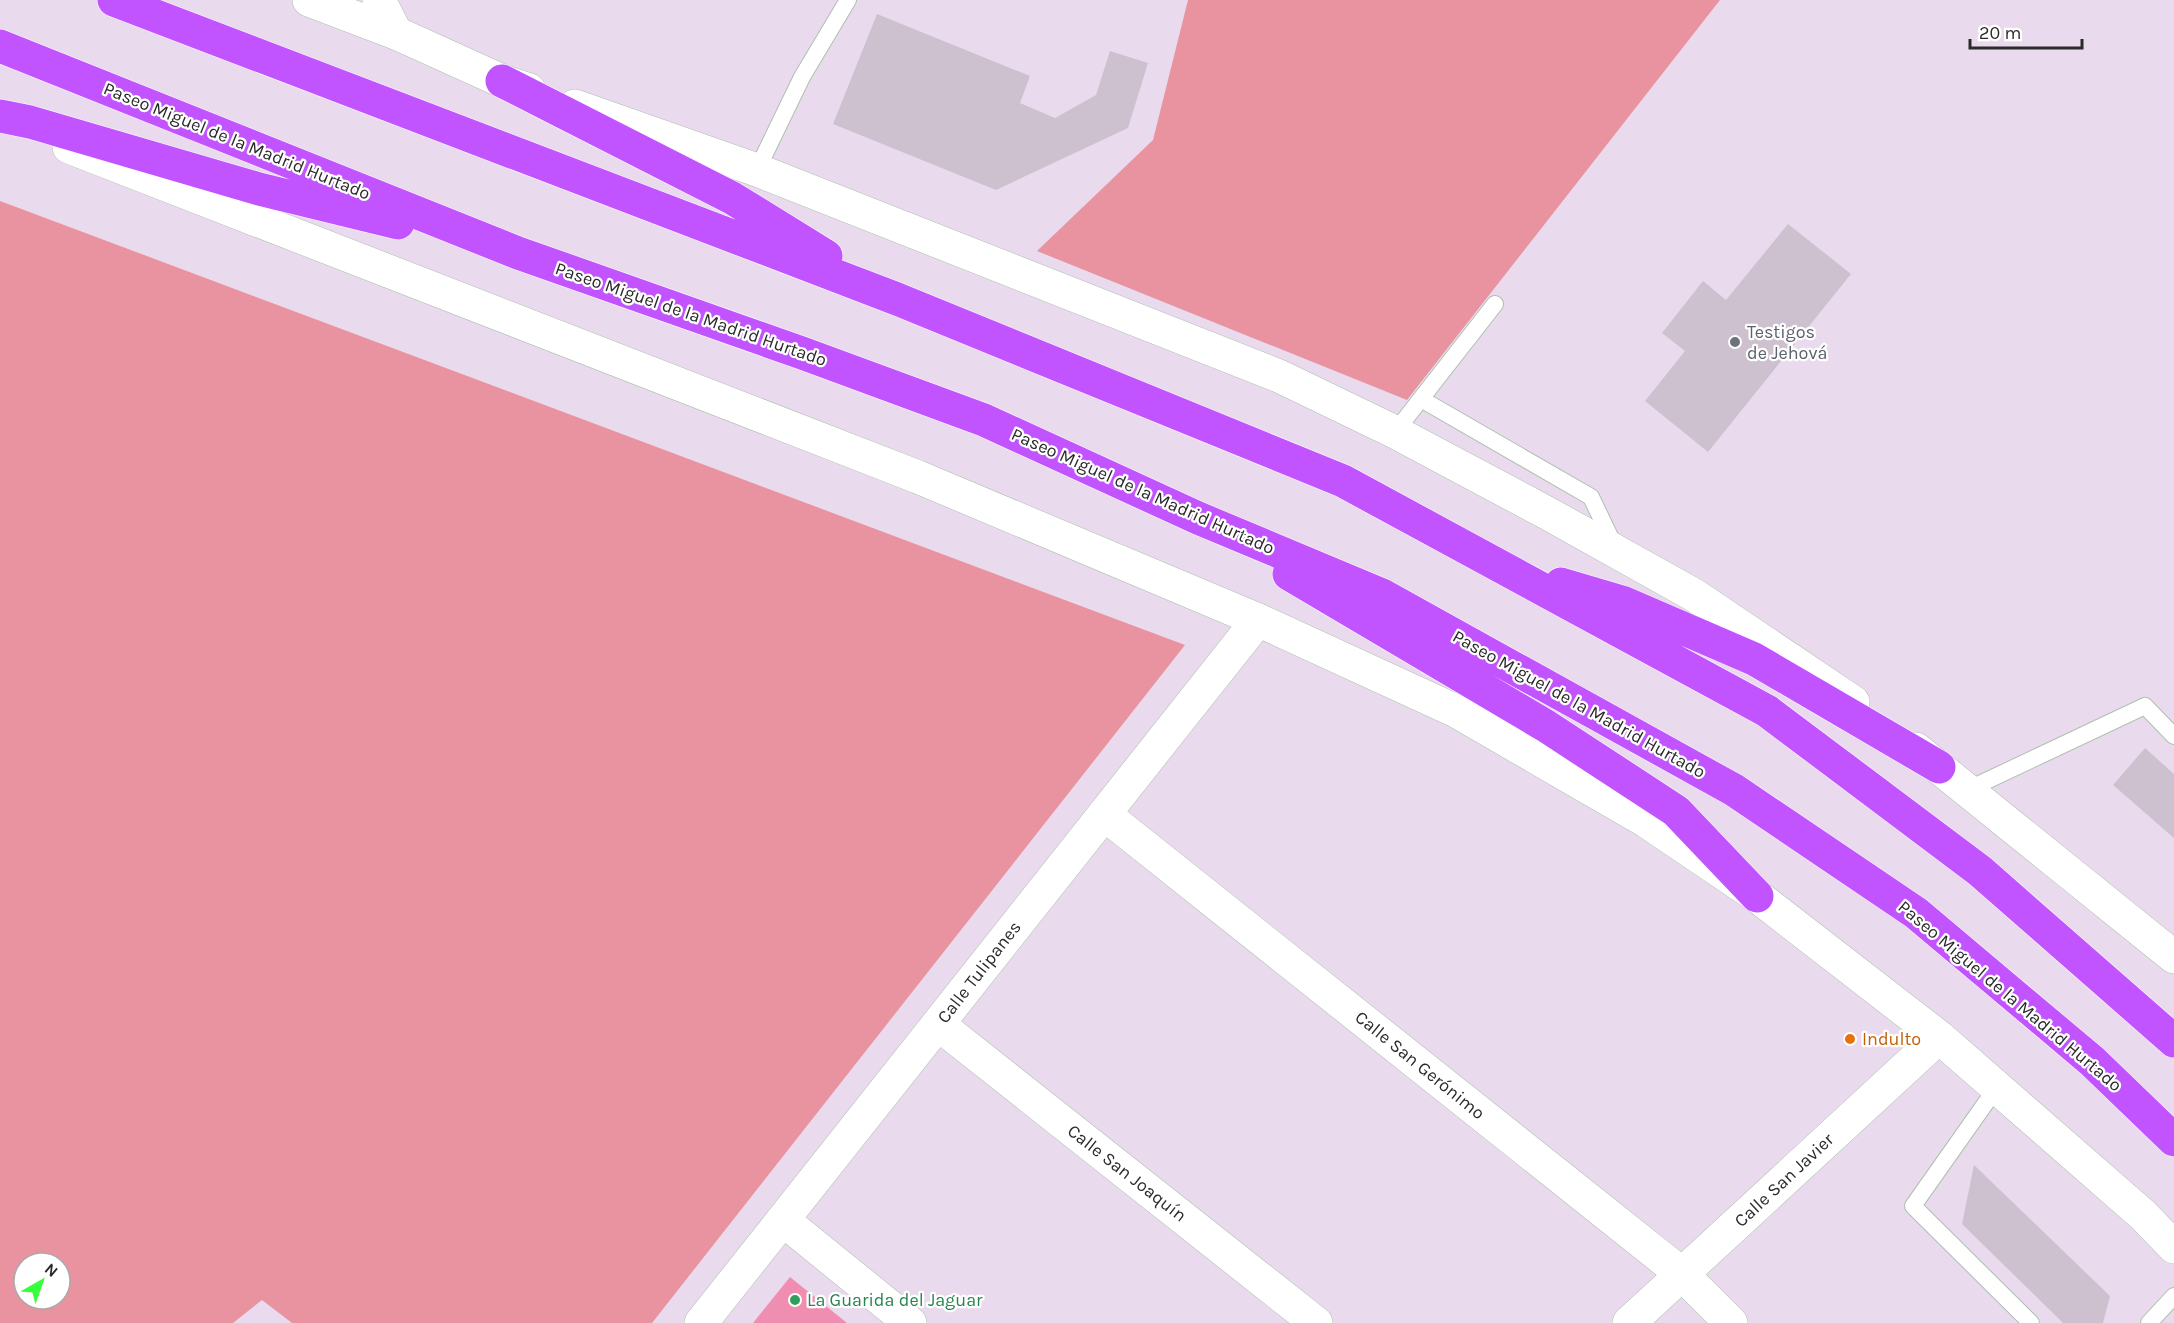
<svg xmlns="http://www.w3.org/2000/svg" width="2174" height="1323" font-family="Karla,sans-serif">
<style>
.green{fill:#e8939f;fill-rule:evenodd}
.pitch{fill:#f08eb2}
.building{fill:#cdc0cf}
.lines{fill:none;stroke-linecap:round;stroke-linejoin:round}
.lane-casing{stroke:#afbfb0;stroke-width:18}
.street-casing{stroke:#afbfb0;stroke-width:34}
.secondary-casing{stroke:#afbfb0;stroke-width:34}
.highway-casing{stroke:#fff;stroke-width:34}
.lane{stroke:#fff;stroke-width:16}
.street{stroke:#fff;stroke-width:33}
.secondary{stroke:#fff;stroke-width:33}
.highway{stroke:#c254ff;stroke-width:33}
.worship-dot{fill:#6b7280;stroke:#fff;stroke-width:2}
.food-dot{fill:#e8710a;stroke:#fff;stroke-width:2}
.leisure-dot{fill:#2e9e5b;stroke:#fff;stroke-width:2}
.labels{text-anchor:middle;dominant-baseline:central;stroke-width:4.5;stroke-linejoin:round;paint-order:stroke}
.street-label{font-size:18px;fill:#2a2a2a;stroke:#fff}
.worship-label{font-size:18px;fill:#5b616d;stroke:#fff;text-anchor:start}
.food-label{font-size:18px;fill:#c56008;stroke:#fff;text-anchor:start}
.leisure-label{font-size:18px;fill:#27864d;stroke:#fff;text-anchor:start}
</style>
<rect width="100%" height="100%" fill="#e9dbed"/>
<path class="green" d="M1188,0H1720L1407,400L1037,251L1153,140Z
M0,201L1185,645L652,1323H292L262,1300L233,1323H0ZM24,1263H60V1299H24Z"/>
<path class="pitch" d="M790,1277L847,1323H753Z"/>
<path class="building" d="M877,14L1030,76L1020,103L1055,118L1096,95L1110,51L1148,63L1128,128L996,190L833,124Z
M1788,224L1851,274L1708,452L1645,401L1685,351L1662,333L1703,281L1726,300Z
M2145,748L2174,774V838L2113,785Z
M1974,1165L2110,1296L2103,1323H2063L1962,1224Z"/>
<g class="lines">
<g class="lane-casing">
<path id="lane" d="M757,170L802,77L848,0
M1421,399L1591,497L1614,545
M1395,432L1495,304
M1967,790L2145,706L2174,736
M1997,1087L1913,1206L2031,1323
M2149,1323L2174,1296"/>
</g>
<g class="street-casing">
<path id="street" d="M379,0L396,33
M1104,814L1682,1274L1731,1323
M938,1024L1316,1323
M783,1220L910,1323
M701,1323L1258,620
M1629,1323L1939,1037"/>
</g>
<g class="secondary-casing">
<path id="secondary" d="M309,0L396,33L502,81L529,90
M575,106L757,170L1279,376L1395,432L1547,513L1694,595L1853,702
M69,147L918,477L1258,620L1456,711L1646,821L1757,896L1939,1037L2143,1215L2174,1247
M1916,749L2174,957"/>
</g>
<g class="highway-casing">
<path id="highway" d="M114,0L897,299L1343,481L1767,711L1980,871L2174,1041
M0,46L518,253L802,353L984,420L1198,518L1382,595L1734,790L1916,913L2092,1061L2174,1140
M502,81L732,198L826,256
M0,116L30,122L259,189L398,223
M1289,574L1546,726L1676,811L1757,896
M1561,584L1622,602L1754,659L1939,767"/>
</g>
<use href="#lane" class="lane"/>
<use href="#street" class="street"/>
<use href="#secondary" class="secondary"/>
<use href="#highway" class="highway"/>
</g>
<circle class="worship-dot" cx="1735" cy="342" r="6"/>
<circle class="food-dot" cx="1850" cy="1039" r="6"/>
<circle class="leisure-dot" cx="795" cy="1300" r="6"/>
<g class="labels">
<g class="street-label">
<text transform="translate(237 141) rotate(22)">Paseo Miguel de la Madrid Hurtado</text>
<text transform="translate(691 314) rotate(19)">Paseo Miguel de la Madrid Hurtado</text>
<text transform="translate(1143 491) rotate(24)">Paseo Miguel de la Madrid Hurtado</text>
<text transform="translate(1579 704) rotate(29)">Paseo Miguel de la Madrid Hurtado</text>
<text transform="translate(979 972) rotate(-52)">Calle Tulipanes</text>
<text transform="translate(2010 996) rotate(40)">Paseo Miguel de la Madrid Hurtado</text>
<text transform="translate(1420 1065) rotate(39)">Calle San Gerónimo</text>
<text transform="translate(1127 1173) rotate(38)">Calle San Joaquín</text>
<text transform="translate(1784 1180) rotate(-43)">Calle San Javier</text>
</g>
<g class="worship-label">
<text x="1747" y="332">Testigos<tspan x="1747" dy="21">de Jehová</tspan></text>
</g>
<g class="food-label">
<text x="1862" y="1039">Indulto</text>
</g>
<g class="leisure-label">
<text x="807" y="1300">La Guarida del Jaguar</text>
</g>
</g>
<g transform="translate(42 1281) rotate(40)"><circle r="28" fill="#ffffff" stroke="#aaaaaa" stroke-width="1.5"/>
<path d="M0-4.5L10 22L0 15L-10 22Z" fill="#36ff3b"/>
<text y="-9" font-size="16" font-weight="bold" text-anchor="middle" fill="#2a2a2a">N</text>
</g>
<path d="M1970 39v9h112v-9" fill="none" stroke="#2a2a2a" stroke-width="3"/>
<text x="1979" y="39" font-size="18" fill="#2a2a2a" stroke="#ffffff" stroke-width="4.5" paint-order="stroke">20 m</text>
</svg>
